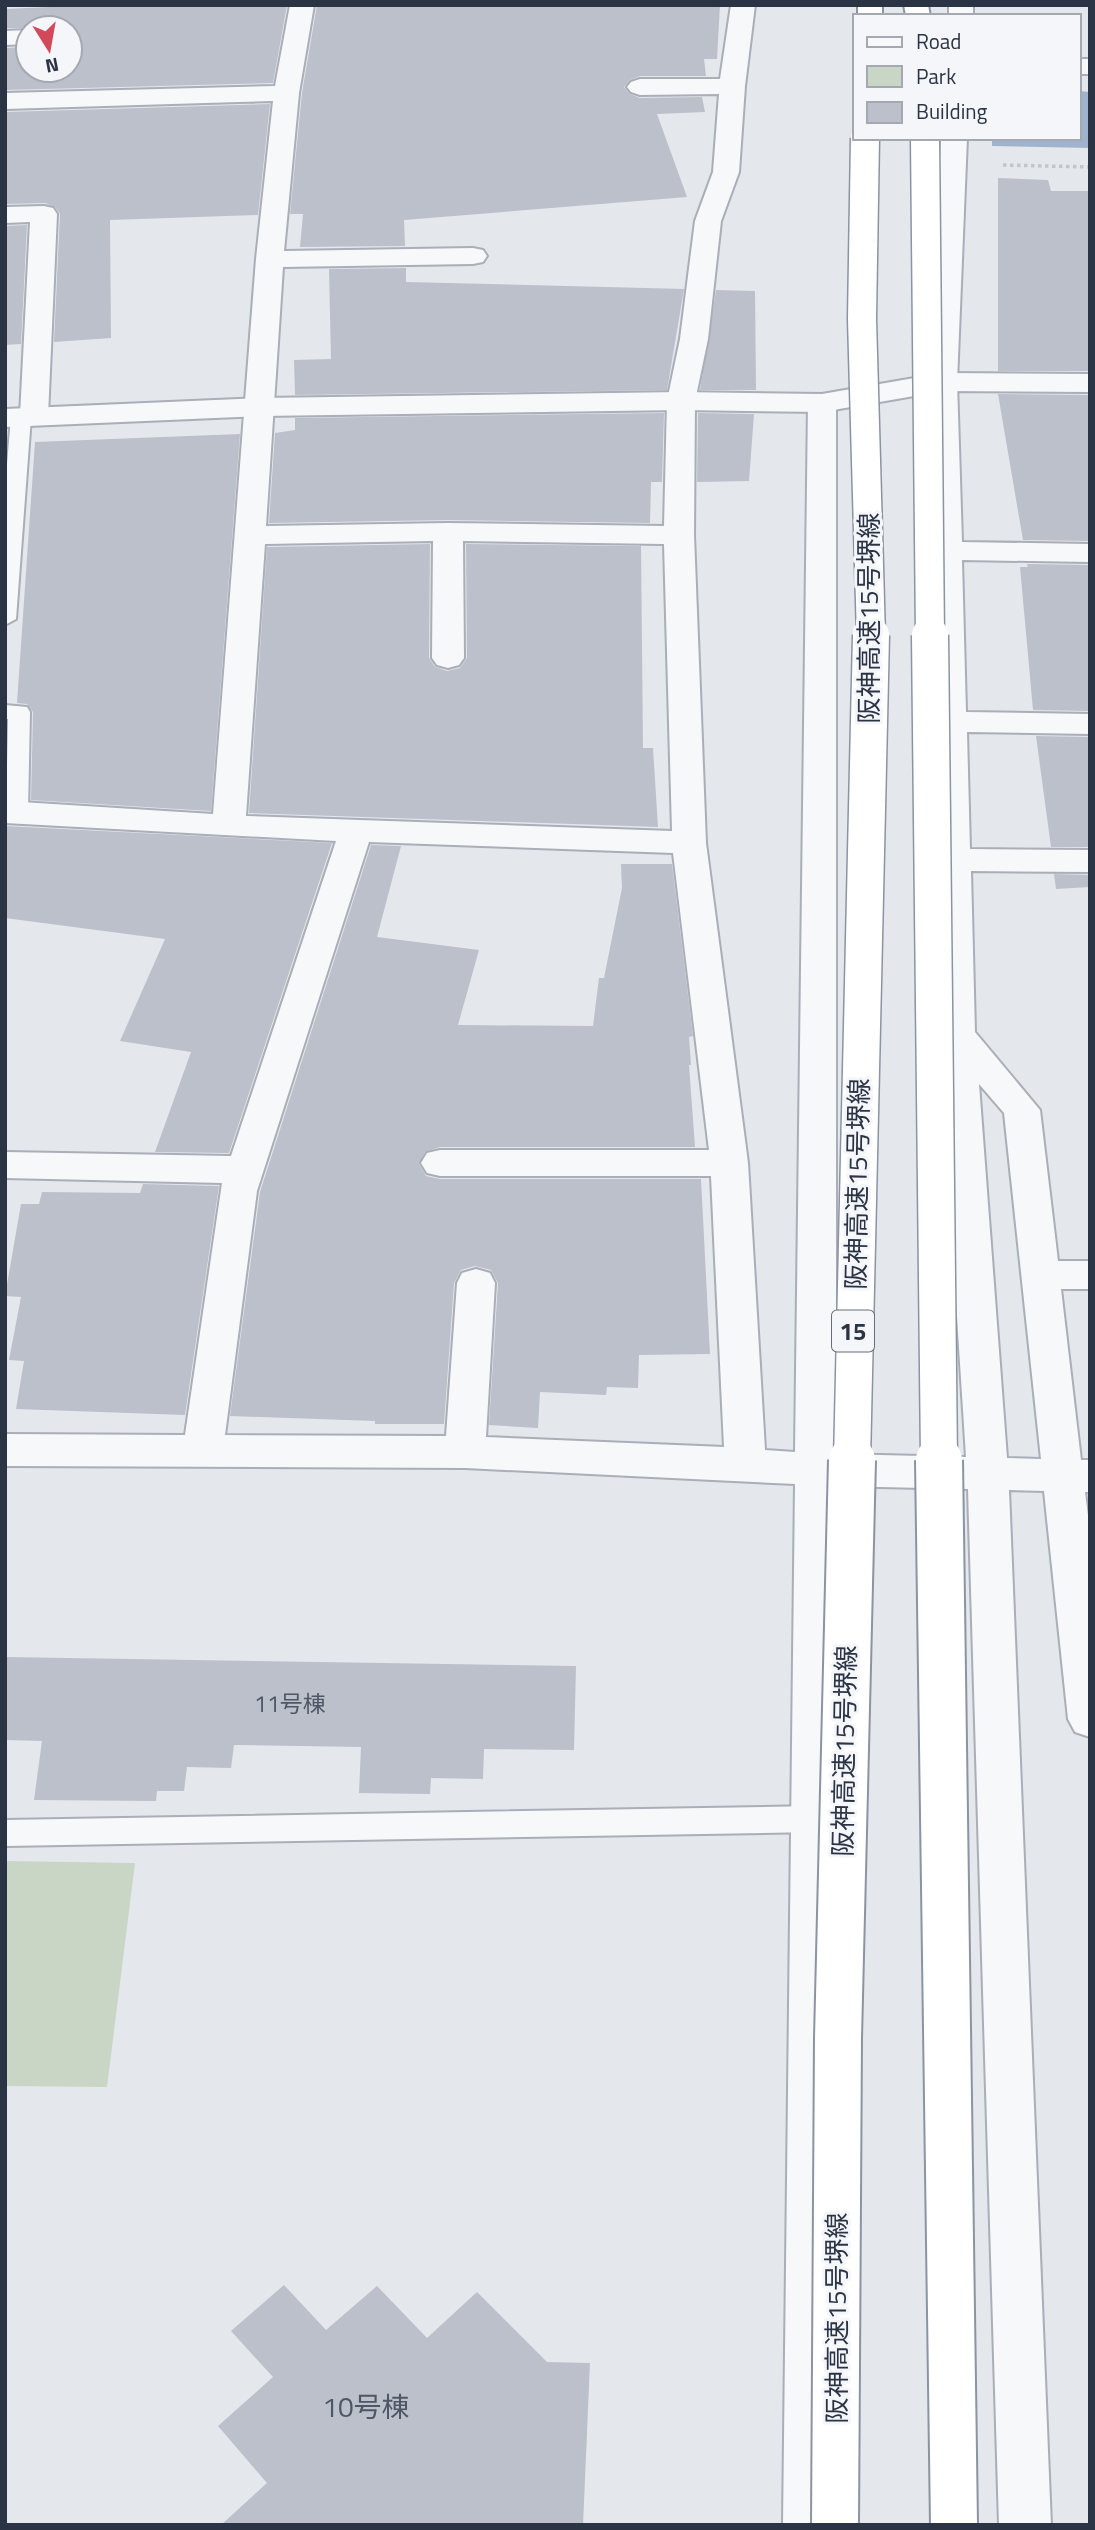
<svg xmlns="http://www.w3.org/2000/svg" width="1095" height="2530" font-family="'Titillium Web','Noto Sans JP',sans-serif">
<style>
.green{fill:#c9d6c5}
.water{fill:#9fb4cc}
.building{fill:#bbc0ca}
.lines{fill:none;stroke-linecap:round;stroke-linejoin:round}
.service-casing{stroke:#a9aeb7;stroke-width:4}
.minor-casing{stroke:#a9aeb7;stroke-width:4}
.tertiary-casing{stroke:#a9aeb7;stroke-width:4}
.motorway-casing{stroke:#8b94a3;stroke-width:4}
.path{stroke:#c2c5cb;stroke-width:3.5;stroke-dasharray:3.5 3.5;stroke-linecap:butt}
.service{fill:#f7f8fa;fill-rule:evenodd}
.minor{fill:#f7f8fa;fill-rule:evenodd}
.tertiary{fill:#f7f8fa;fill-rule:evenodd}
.motorway{fill:#fff;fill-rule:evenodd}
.motorway-bridge-far2-casing{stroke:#8b94a3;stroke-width:31;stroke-linecap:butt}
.motorway-bridge-far1-casing{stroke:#8b94a3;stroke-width:39;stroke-linecap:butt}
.motorway-bridge-casing{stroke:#8b94a3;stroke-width:50;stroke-linecap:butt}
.motorway-bridge-far2{stroke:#fff;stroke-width:28}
.motorway-bridge-far1{stroke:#fff;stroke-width:36}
.motorway-bridge{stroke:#fff;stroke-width:46}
.labels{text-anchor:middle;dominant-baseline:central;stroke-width:6;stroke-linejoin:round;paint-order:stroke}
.number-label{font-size:23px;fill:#4f5766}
.shield{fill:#f4f6f9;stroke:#676e7b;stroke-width:2}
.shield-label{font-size:24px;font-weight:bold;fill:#2b3445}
.street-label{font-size:26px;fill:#2b3445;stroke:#f4f6f9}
.near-number-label{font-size:28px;fill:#4f5766}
</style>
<rect width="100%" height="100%" fill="#e4e7ec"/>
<path class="green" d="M5,1861L135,1863L107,2087L5,2086Z"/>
<path class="water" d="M1079,91L1090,92V148L992,146V138H1079Z"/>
<path class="building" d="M95,5H287L273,83L5,90V48L28,47V70H70V28H5V9Z
M317,5H720L717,59H704L706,76H640L630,80L624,87L630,94L640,98L702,97L705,112L657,114L687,197L404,220L405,246L300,247L303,214H290L302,93Z
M270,104L258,215L110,220L111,338L54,342L60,214L55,207L45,203L5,204V112Z
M998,178L1048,180L1051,191H1090V371H998Z
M27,225L21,344L5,345V226Z
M406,268V282L684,289L667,390L295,395L294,360L331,359L329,269Z
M716,290L755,291L756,390H700Z
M998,394L1090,395V541L1023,540Z
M664,413L662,482H651L650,523L448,520L269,523L275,433L295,430V418Z
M698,413L754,414L749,481L697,482Z
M240,434L211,811L31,800L33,712L27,704L17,703L35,442Z
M430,544L429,658L435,667L447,671L460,668L467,658L466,544L641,546L643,748H653L658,827L249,813L267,547Z
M1027,564L1090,565V711L1033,710L1020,567H1028Z
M1036,736L1090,737V847H1051Z
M5,826L332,843L229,1153L155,1152L191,1052L120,1041L165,939L5,918Z
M371,845L401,846L377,937L479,950L458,1025L593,1026L599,978H604L622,888L621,864H672L693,1036L689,1037L691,1065H689L695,1147H440L425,1152L419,1164L426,1176L440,1179H701L710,1354L639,1355L638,1388L607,1387L606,1395L540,1392L538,1428L489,1425L498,1283L491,1270L475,1266L461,1270L454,1283L444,1424H375V1421L230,1416L260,1192Z
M1054,874L1090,875V887L1056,889Z
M143,1184L219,1186L185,1415L16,1409L24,1361L9,1360L21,1297L5,1296L21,1204H39L42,1192L140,1193Z
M5,1657L576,1666L574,1750L484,1749L483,1779L431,1778L430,1794L359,1793L361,1747L234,1745L231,1768L187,1767L184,1791H157L156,1801L34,1800L42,1741L5,1740Z
M284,2285L326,2330L377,2286L427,2338L477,2292L547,2362L590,2363L583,2525H221L267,2483L218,2426L273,2377L231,2331Z"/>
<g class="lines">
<g class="service-casing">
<path id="service" d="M21,411L31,417L16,619L5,625V488L11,417Z
M5,705L27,707L30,712L28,812L25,817H9L6,812L8,719H5Z
M815,1806L826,1810L830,1819L826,1828L815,1832L5,1846V1820Z"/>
</g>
<g class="minor-casing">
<path id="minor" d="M290,5H314L299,93L284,251L473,248L483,250L487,256L483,262L473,264L283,267L266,526L448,523L664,526L667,401L680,339L695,221L713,172L719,94L640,95L631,92L627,87L631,82L640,79H720L731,5H755L745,86L739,172L721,221L708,339L695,401L694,535L706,843L748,1163L765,1450L795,1452L808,403L812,397L822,394L832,397L836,403V1454L966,1457L939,1035L929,382L941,138H967L957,382L962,542L1090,544V562L962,560L966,712L1090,714V734L967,732L970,849L1090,850V872L971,871L975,1032L1040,1110L1058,1261H1090V1289H1061L1081,1460H1090V1492H1085L1090,1531V1737L1075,1732L1068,1719L1044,1491L1009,1490L1051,2525H999L968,1489L836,1486L835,2525H783L795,1484L465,1468L5,1466V1434L185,1435L222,1183L5,1178V1152L231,1156L336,841L5,823V801L213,814L256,259L273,101L5,109V93L275,86ZM433,541L432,658L437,665L448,668L459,665L464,658L463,541L664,544L672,831L246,816L265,544ZM369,842L673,853L709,1150H440L427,1153L421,1163L427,1173L440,1176H711L724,1447L486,1437L495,1283L490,1273L476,1269L462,1273L457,1283L446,1436L225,1435L257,1191ZM979,1084L1004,1113L1041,1459L1007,1458Z
M949,5H973V16H949Z
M28,30V44L5,45V31Z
M1079,59H1090V74H1079Z
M44,206L53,208L57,214L48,416L44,422L34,425L24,422L20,416L30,222L5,223V207Z"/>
</g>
<g class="tertiary-casing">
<path id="tertiary" d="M943,373L1090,374V392L943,391L822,412L681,410L261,416L5,427V409L261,398L681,392L822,394Z"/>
</g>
<g class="motorway-casing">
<path id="motorway" d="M858,5H882V16H858Z
M904,5H928L930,16H906Z"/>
</g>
<path class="path" d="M1003,165L1090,167"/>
<use href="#service" class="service"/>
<use href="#minor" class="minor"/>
<use href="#tertiary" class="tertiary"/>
<use href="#motorway" class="motorway"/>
<g class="motorway-bridge-far2-casing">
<path id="motorway-bridge-far2" d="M865,138L862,319L871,637
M925,138L930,637"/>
</g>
<g class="motorway-bridge-far1-casing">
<path id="motorway-bridge-far1" d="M930,635L939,1461
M852,1461L871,635"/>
</g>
<g class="motorway-bridge-casing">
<path id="motorway-bridge" d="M939,1460L954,2525
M835,2525L838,2038L852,1460"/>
</g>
<use href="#motorway-bridge-far2" class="motorway-bridge-far2"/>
<use href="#motorway-bridge-far1" class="motorway-bridge-far1"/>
<use href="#motorway-bridge" class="motorway-bridge"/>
</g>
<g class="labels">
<g class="number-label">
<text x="290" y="1703">11号棟</text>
</g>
<rect class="shield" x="832" y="1310.5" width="42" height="41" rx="5"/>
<g class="shield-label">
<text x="853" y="1331">15</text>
</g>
<g class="street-label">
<text transform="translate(868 618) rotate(-90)">阪神高速15号堺線</text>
<text transform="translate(857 1184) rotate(-89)">阪神高速15号堺線</text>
<text transform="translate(844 1751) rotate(-89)">阪神高速15号堺線</text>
<text transform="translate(836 2318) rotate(-90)">阪神高速15号堺線</text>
</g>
<g class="near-number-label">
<text x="366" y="2406">10号棟</text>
</g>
</g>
<rect width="1095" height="2530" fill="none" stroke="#2b3445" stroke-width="14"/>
<rect x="853" y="14" width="228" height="126" fill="#f4f6f9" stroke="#a4a8b1" stroke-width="2"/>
<rect x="867" y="37" width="35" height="10" fill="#f7f8fa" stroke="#a4a8b1" stroke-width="2"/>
<text x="916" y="49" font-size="21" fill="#2b3445">Road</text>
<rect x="867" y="66" width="35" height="21" fill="#c9d6c5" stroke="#a4a8b1" stroke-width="2"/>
<text x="916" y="84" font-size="21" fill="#2b3445">Park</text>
<rect x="867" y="102" width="35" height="21" fill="#bbc0ca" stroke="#a4a8b1" stroke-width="2"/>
<text x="916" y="119" font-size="21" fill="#2b3445">Building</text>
<g transform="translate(49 49) rotate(169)"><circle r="33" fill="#f4f6f9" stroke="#a4a8b1" stroke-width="2"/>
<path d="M0-5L12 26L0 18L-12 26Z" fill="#d1495b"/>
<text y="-10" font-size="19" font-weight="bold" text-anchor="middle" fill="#2b3445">N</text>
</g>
</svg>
